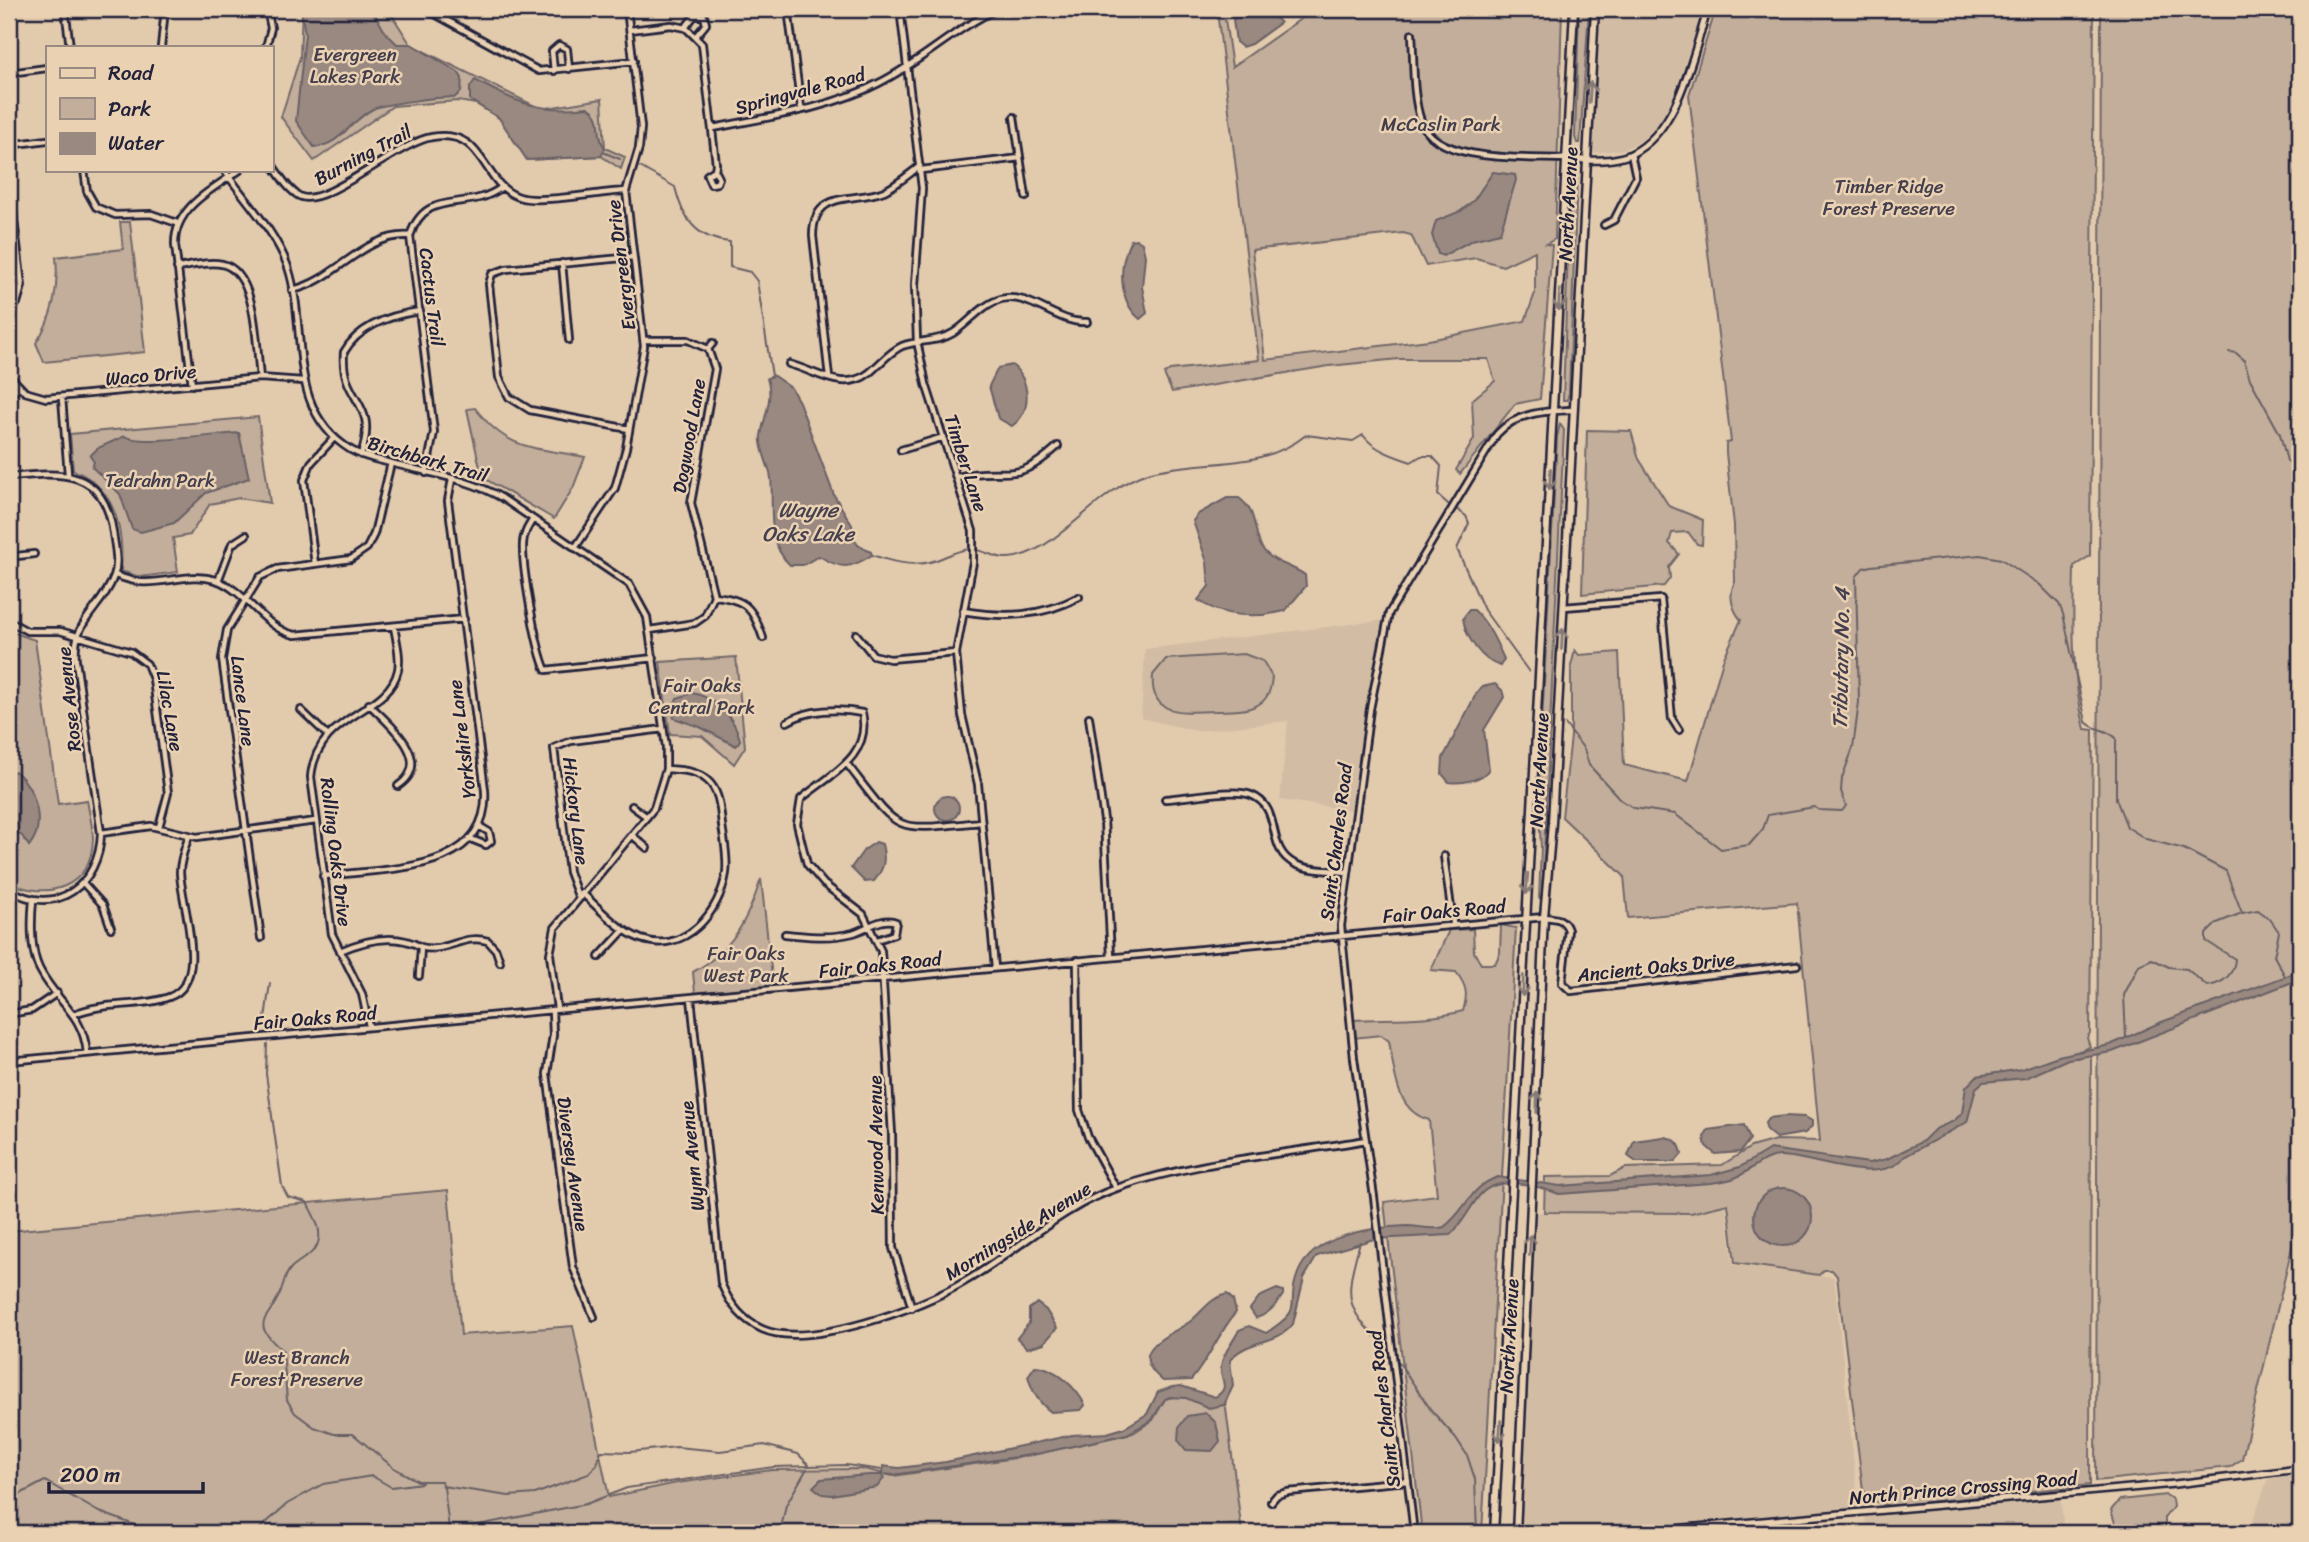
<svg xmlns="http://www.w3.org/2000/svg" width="2309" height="1542" font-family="Sriracha,sans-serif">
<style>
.built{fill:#d2bca3}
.green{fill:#c2ae9a;stroke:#72686a;stroke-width:2;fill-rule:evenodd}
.water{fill:#998981;stroke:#696065;stroke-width:2}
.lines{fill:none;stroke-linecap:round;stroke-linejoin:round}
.stream{stroke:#696065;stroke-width:2}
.minor-casing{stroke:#22223b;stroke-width:10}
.tertiary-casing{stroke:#22223b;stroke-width:10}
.primary-casing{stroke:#22223b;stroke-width:11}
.minor{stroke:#ead1b2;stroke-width:4.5}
.tertiary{stroke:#ead1b2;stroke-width:5}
.primary{stroke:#ead1b2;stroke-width:6}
.oneway{stroke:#867a76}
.labels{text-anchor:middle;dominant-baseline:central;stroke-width:5;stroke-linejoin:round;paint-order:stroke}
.park-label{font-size:19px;fill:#423e4e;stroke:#ead1b2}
.street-label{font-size:19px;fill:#22223b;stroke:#ead1b2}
.water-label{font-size:21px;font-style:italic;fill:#464150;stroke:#ead1b2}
</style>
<rect width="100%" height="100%" fill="#e2caad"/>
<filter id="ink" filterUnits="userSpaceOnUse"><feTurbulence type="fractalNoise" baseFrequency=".0143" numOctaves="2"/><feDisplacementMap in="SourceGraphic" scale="14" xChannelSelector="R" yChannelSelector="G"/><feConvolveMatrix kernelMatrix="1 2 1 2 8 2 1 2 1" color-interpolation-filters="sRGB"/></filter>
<g filter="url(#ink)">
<path class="built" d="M496,9H583L512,18Z
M1601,9H1703L1676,90L1660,121L1641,141L1625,149L1592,153Z
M1385,620L1352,810L1280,800L1288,721L1197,731L1141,718L1145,649Z
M1726,1205L1733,1265L1834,1277L1859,1511L1612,1533H1518L1534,1212L1691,1213Z
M2300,1474V1533H2248L2268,1479Z
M2060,1496L2063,1522L2056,1533H1867L1865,1515Z"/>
<path class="green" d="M302,9H388L411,45L541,109L602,99L605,148L625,157L621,169L601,156L527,160L499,118L476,104L458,101L393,106L314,161L281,117L300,57Z
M1315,9H1562L1555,239L1546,244L1552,245L1540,399L1515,404L1460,474L1456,470L1474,439L1472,400L1495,381L1488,359H1399L1329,366L1172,392L1164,374L1170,370L1259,360L1218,19H1225L1232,67ZM1403,233L1411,235L1426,266L1476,258L1503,266L1535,251V293L1525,321L1429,340L1265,360L1252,250Z
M1579,9H1589L1580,143H1577L1575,137Z
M1716,9H2094L2090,556L2074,566C2073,620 2071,676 2085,729L2093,730L2090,1033L2087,1038L2090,1047L2074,1053L2077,1058L2091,1054L2090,1485L1890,1506L1874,1501L1863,1490L1837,1276L1832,1270H1824L1819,1275L1735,1263L1728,1204L1691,1213L1544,1212L1545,1177L1610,1176L1625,1168L1722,1165L1751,1147L1776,1140L1820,1141L1797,903L1628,918L1624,876L1562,817L1571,736V666L1575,650L1579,655L1619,652L1624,765L1688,781L1723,660L1741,620C1732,609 1728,595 1735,582L1734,525L1726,453V443L1731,442L1689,95Z
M2101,9H2298L2300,1213L2242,1459L2230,1467L2096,1481Z
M1573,175L1577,178L1569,393L1567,400H1563L1570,187Z
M120,222H130L145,352L44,362L36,343C53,318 59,287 56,257L123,249Z
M475,408C509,452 534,447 585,457L573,488L554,519L482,477L467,409Z
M258,417L270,503L239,498L210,504L190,535L173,538L178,572L140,577L121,571C124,529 115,487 73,470L70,434Z
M1560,424L1564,430L1542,894L1539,899L1541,847L1538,798L1557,437Z
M1587,430L1631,431L1639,459L1669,506L1703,520L1702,545L1697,544L1688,532L1672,533L1669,543L1679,554L1669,567L1670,578L1664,586L1582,594Z
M9,631L35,640L58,804L87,800C89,813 93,826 93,839C92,888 47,901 9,882Z
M1244,654L1263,661L1272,677C1271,686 1270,695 1262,702C1250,712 1231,710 1215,711C1185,712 1149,718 1153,675L1166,659Z
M736,657L745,747L734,764L702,736L670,734L660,662Z
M761,879L773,986L695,993L693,972C733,950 747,921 761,879Z
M1501,925L1516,928L1482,1533H1422L1384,1202L1437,1195L1429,1120C1395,1111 1395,1071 1389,1041L1381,1035L1354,1038L1352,1020C1390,1018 1427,1021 1463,1011C1468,994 1467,986 1456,972L1431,970L1449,930L1473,929L1474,952L1481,964H1495L1500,953Z
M448,1190L461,1335L573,1326L609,1497L677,1483L772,1470L864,1469L893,1476L1022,1457L1133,1433L1153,1420L1165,1399C1185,1391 1204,1409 1225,1401L1242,1533H9V1231Z
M2166,1495L2172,1499L2173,1507L2165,1517V1533H2118L2111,1510L2120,1500Z"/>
<path class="water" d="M301,9H372L385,32L397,44H411L458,72L462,78L461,92L454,98C442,96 383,104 373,109C351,120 340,146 314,147L296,121L305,34Z
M1241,9H1268L1280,23L1251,44L1242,47L1236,42L1233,20Z
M475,80C518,103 538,113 588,107C606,117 594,134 605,148L601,156L527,160L499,118L470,100V87Z
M1493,172L1515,175L1516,180L1500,233L1472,240L1443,256L1438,254L1432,235L1436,221L1461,211L1474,200Z
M1136,239L1142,243L1145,256L1142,287L1147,313L1140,319C1118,301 1118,265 1131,240Z
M1012,365C1030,380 1033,411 1012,426L998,418L989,386L998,368Z
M774,376L791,388L799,402L834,495L852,525L854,539L858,545L871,552L872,555C850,569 842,570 819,556L803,565H790C765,542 774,506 771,478C769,465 759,448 761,436C764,415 774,399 767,378Z
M239,433L249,478L206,493L174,523L141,532L132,529L120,494L92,467L94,462L90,456L98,448L125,436C138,446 219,434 239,433Z
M1227,498H1239C1258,512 1252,529 1262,548C1272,563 1291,565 1305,575L1306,586L1285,611C1257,618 1222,618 1198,600L1209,586L1207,562L1193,521L1198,514Z
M1469,610H1474C1488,623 1496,641 1504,659L1500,666C1482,661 1465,637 1463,618Z
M1495,684L1502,690L1504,697L1484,730L1489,769C1482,780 1463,784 1449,782L1442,774L1443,758L1476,694L1482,687Z
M692,693C716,697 735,718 740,740L736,746L700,727L674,718L672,710L677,698Z
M15,771C35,787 47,825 29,846L22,836L9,828V774Z
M935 808a12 12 0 1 1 24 0a12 12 0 1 1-24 0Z
M876,842L882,844C886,860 884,869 874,881L865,882L851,868L864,850Z
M2300,971V979L2112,1052L2068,1059L2026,1078L1983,1082L1976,1088L1967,1122L1904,1157C1882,1188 1811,1156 1781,1156C1761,1156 1749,1174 1732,1179C1725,1181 1718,1182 1711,1183L1559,1194C1538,1186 1498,1174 1480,1195C1469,1208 1463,1224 1450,1235L1374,1239L1317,1256L1304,1278L1293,1324C1278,1345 1246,1339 1230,1360L1233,1386L1224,1405L1209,1408L1186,1398L1170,1397L1165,1399L1152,1420L1127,1434L1037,1454L893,1475L882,1474L883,1466L899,1468L946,1462L1072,1435L1107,1433L1124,1428L1147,1414L1158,1392L1172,1387L1181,1386L1215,1397C1232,1387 1219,1380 1221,1366C1222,1354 1234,1341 1239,1330L1249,1326L1266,1333C1308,1306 1284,1308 1298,1273C1313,1235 1371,1227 1407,1226C1420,1226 1431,1231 1444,1227C1466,1211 1470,1186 1498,1177L1560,1186L1711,1175L1740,1167L1770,1149L1869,1163L1887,1159L1923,1141L1935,1129L1954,1121L1962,1113L1966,1087L1977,1076L2022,1069L2058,1056L2110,1045L2159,1023Z
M1785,1116L1805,1117L1812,1121V1126L1805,1133L1776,1138L1767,1131L1765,1123L1769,1118Z
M1744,1125L1750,1139L1740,1152L1715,1154L1706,1146L1704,1137L1708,1130Z
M1663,1137C1674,1138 1680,1142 1682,1154L1675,1162H1636L1628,1156L1634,1141Z
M1754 1217a29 29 0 1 1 58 0a29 29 0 1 1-58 0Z
M1277,1289L1283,1291V1295C1276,1306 1268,1315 1256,1318L1250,1309L1259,1297Z
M1227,1294L1233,1300L1236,1312C1218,1334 1209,1359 1191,1380L1163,1381C1122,1348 1174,1335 1192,1320C1205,1309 1210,1298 1227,1294Z
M1037,1303L1046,1310L1057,1328L1044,1343L1027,1348L1017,1338L1029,1323V1309Z
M1035,1366C1055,1366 1077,1389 1085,1405L1081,1410L1051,1412C1038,1402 1032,1391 1028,1376Z
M1206,1413L1216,1423L1220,1441L1212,1451L1186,1450L1178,1440L1179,1427L1187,1416Z
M869,1475H881L884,1478L877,1487L832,1495L822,1494L813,1487L821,1479Z"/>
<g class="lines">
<path class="stream" d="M603,152L620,159
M640,167L675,187C682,218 696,239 730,242V267L750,272L757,281L772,376
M2229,352L2236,353L2244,360L2250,379L2280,434L2287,461L2300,472
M1455,508L1466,516L1469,523L1457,549L1484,610L1529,672
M872,555C890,561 911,567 930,562C943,559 955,550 970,549C982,549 994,558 1006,558C1055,557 1095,489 1148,473C1202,458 1260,472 1306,435L1353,441L1363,435C1374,450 1394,456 1411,462L1421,456H1432L1441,466L1438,495L1448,504
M1565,724L1584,749L1589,765L1621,800L1634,808L1675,814L1721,849L1749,845L1763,829L1768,815L1814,807L1819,810L1842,811L1846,806L1841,791L1842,778L1853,748L1859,702L1856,577L1863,568L1871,566L1980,555L2001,559L2039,584L2059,604L2063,614L2086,722C2095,731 2106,728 2116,738V799L2127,827L2146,839L2184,849L2226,871L2242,913L2258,910L2270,919L2279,932L2274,956L2285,976
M264,1026L270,983
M2126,1038L2124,995L2139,965L2152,959L2169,967L2187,969L2207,986C2223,984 2234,975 2235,959L2206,941V934L2217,923L2242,913
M267,1044L266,1074L282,1186L288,1197L307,1202C312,1214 323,1228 318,1243C315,1254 299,1260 291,1268C284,1276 284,1284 280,1293C268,1322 248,1321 283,1351L287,1400L295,1413L314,1427L334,1434H353L394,1468L418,1481H442L443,1486L449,1487L509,1496L535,1494L588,1474L597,1464L601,1451L630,1452L676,1447L720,1451L764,1445L798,1454L809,1465L786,1505L780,1533
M1360,1242C1343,1302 1345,1308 1390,1352
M1398,1361L1431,1410L1456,1438L1467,1455L1475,1479L1477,1533
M444,1487L449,1529
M9,1500L45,1481L97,1511L156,1533
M255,1533L287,1504L323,1484L372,1476L391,1487L422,1483
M436,1533L586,1504L627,1488L774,1467L846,1465L882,1470"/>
<g class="minor-casing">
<path id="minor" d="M65,9L70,47
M426,9L539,71L634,61
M788,9L801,108
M900,9L922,188L915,285L917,341L926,384L973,531V562L956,653L962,715L978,784L995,968
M685,28L694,16H704L706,24L696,36
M630,30L671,25L686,28L702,44L716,164L715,170L707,175L711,184L717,183L719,178L715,170
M1412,34C1414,62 1412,95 1421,121C1436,164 1528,157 1567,159
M161,47L165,9
M266,47L271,28L267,9
M554,71L552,51L559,45L567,49L569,69
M9,73L47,68
M1014,117L1026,197
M713,128C768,117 829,109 879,83C921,62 955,28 998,9
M9,145L47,140
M271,163C279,174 287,189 299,196C323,210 398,142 432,137C487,128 480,184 519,197C539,204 600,192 626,191
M84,170L87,191L96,207L115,215L151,214L177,223
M224,170C245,200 276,232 288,267C309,331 284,409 351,450C363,457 378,460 391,463C428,473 470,479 502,498L629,584L647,617L666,747V769L654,808L555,928L550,954L557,1009
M921,170L1020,158
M9,178L22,286L17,303L9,313
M1604,225L1614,220L1636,177L1631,154
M562,263L569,340
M177,268C191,266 208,261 222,264C258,272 256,347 260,378
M292,290C336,281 363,233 410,236
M644,340H688L708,349L715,369L691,503L714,596L705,616L695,623L650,630
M708,349L713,343
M789,364C816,371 843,393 869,373C880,364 889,352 902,346C919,340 939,342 953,333C969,323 982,304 1001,299C1031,292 1056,324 1087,322
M9,375L25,392L46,398L260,378L303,381
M829,377L813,236C813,188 855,203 884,191C897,185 909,174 920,166
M192,385L175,245C174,207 213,189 240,170
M9,396L19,387
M62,398L68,474
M629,429L530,410L509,397L499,377L489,284L492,274L506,269L633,257
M901,450L944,437
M361,455C380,399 340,404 344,352C359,326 391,315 420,311
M426,473L434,432L410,236C426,186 467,214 502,187
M9,477C62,472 104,468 113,533C115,547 119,563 114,576C102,610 71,620 76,661L101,833C100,884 56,919 9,889
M957,477C1008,464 1011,489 1058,446
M533,519C528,527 523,535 523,544C522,568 536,649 546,670L654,658
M575,548L615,488L626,448L644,346L626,191L639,148L641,127L627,9
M9,557L34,554
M315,564L304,480L311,463L334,438
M115,575C123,578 132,581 141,582C166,584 190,572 216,580C247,591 263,628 295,635L464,619
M218,581L232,544L246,535
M714,596C746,599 753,608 763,638
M1564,607L1661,599L1672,719L1679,730
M963,611C1005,618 1041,617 1079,597
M9,621L27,631H60L131,652L147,664L153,679L168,793L159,827
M856,634L873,655L890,659L956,653
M369,704C387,723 436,760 398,786
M301,710L327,735
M1089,717L1104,820L1111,957
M787,722C808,709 839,708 862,713C872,757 829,775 801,799L797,824L807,864L824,884L863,914L881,951L892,1134L893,1248L912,1308
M847,764C902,835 891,831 981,822
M1165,799C1187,798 1232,788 1251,795C1284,808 1264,849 1295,864C1310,871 1331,870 1348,872
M632,806L647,817
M101,833L151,826L197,837L316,821
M632,835L647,848
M471,839L486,845L491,841L489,832L479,826
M1444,856L1453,923
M323,876C382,868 491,875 485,790L448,501L452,479
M84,884L103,905L111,928
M582,893C600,909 618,930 641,939C685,955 720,912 726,873C728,857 724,840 722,825C720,809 720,791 707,780C696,770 679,770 666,769
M578,896L569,872L554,748L571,741L663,729
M33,900C31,921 30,951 40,970C57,1003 83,1013 87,1053
M785,934C808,936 830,939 853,933C866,929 883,916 896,922L894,934L877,940
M261,938L222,659L227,630L260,577L277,569L351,559L367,548L374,534L391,463
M340,951C365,940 395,932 421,947
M599,957L624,930
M1077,960L1079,1110L1088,1137L1116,1188
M419,976L421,947C446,954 463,933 488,941L496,950L500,962
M691,998L721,1283C729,1303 742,1320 762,1329C808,1350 923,1307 964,1282C1015,1253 1060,1208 1117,1188C1194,1161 1286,1154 1366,1140
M552,1010L553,1035L547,1074L573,1267L594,1317
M9,1014L32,1010L57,993
M74,1014C105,1001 139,1008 169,997C211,982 181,905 180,872C180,860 185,847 189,836
M369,1026L362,994L332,934L311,777C317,712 388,715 398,670C401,656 396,640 394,626
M9,1061L1544,917C1556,918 1564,918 1568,930L1562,983L1571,991L1797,965
M1271,1502L1277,1495L1288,1492L1408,1481
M1414,1533L1374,1197L1354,1058L1341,926L1370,709L1389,613L1497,434C1517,412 1545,411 1573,410"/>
</g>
<g class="tertiary-casing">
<path id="tertiary" d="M1567,159C1587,160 1611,163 1631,154C1680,130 1692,55 1708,9
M1629,1533L2175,1484L2300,1469"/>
</g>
<g class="primary-casing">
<path id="primary" d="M1494,1533L1574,9
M1516,1533L1544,917L1552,823L1595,9"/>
</g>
<use href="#minor" class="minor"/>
<use href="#tertiary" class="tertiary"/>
<use href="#primary" class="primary"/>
</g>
<defs><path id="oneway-shaft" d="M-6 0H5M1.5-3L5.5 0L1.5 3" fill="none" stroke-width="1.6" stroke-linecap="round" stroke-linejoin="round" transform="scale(1.75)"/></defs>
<g class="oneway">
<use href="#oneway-shaft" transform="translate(1590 92) rotate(-86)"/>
<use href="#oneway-shaft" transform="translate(1559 300) rotate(93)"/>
<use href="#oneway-shaft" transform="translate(1550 479) rotate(93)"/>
<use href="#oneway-shaft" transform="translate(1562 639) rotate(-87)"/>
<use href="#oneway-shaft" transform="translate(1527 884) rotate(94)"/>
<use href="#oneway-shaft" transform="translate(1523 986) rotate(92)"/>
<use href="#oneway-shaft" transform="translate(1537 1102) rotate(-88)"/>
<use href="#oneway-shaft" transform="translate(1530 1245) rotate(-87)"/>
<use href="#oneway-shaft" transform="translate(1500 1431) rotate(94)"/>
</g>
</g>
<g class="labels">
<g class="park-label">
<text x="355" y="54">Evergreen<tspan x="355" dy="22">Lakes Park</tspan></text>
<text x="1441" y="124">McCaslin Park</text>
<text x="1889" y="186">Timber Ridge<tspan x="1889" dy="22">Forest Preserve</tspan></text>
<text x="160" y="480">Tedrahn Park</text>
<text x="702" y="685">Fair Oaks<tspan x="702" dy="22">Central Park</tspan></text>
<text x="746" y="953">Fair Oaks<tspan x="746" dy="22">West Park</tspan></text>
<text x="297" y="1357">West Branch<tspan x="297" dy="22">Forest Preserve</tspan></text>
</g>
<g class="street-label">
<text transform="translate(800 91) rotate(-15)">Springvale Road</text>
<text transform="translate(363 155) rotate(-28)">Burning Trail</text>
<text transform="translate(1568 204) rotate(-87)">North Avenue</text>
<text transform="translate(621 265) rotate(-97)">Evergreen Drive</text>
<text transform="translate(432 297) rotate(83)">Cactus Trail</text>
<text transform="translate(151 375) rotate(-5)">Waco Drive</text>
<text transform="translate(689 436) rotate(-80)">Dogwood Lane</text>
<text transform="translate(428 459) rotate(16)">Birchbark Trail</text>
<text transform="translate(966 463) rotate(72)">Timber Lane</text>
<text transform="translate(69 699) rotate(-96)">Rose Avenue</text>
<text transform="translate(243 701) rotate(83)">Lance Lane</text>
<text transform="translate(170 711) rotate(80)">Lilac Lane</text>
<text transform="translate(462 739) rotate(-97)">Yorkshire Lane</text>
<text transform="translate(1539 770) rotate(-87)">North Avenue</text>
<text transform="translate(576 811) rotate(83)">Hickory Lane</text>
<text transform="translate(1336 842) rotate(-83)">Saint Charles Road</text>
<text transform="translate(336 852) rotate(83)">Rolling Oaks Drive</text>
<text transform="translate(1444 911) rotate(-5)">Fair Oaks Road</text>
<text transform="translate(880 965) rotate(-6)">Fair Oaks Road</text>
<text transform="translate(1656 967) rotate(-6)">Ancient Oaks Drive</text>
<text transform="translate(315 1018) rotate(-5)">Fair Oaks Road</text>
<text transform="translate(876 1145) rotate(-91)">Kenwood Avenue</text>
<text transform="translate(692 1156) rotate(-96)">Wynn Avenue</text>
<text transform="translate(573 1164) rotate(82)">Diversey Avenue</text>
<text transform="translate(1018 1231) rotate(-32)">Morningside Avenue</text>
<text transform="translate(1509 1336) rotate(-87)">North Avenue</text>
<text transform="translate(1384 1409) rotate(-97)">Saint Charles Road</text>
<text transform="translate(1963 1488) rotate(-5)">North Prince Crossing Road</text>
</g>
<g class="water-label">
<text x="808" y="510">Wayne<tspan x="808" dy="24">Oaks Lake</tspan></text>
<text transform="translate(1841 659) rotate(-89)">Tributary No. 4</text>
</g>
</g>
<rect width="2309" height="1542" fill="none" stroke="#ead1b2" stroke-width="35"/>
<rect x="18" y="18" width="2274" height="1507" fill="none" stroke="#22223b" stroke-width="2.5" filter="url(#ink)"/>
<rect x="46" y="46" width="228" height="126" fill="#ead1b2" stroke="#9a8b82" stroke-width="2"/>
<rect x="60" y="68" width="35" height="10" fill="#ead1b2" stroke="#9a8b82" stroke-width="2"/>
<text x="108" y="80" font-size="21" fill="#22223b">Road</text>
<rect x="60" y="98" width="35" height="21" fill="#c2ae9a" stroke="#9a8b82" stroke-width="2"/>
<text x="108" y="116" font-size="21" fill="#22223b">Park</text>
<rect x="60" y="133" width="35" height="21" fill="#998981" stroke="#9a8b82" stroke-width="2"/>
<text x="108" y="150" font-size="21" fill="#22223b">Water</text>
<path d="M49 1482v10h154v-10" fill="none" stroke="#22223b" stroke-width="3.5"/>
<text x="60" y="1482" font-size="21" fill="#22223b" stroke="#ead1b2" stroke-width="5" paint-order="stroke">200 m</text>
</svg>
